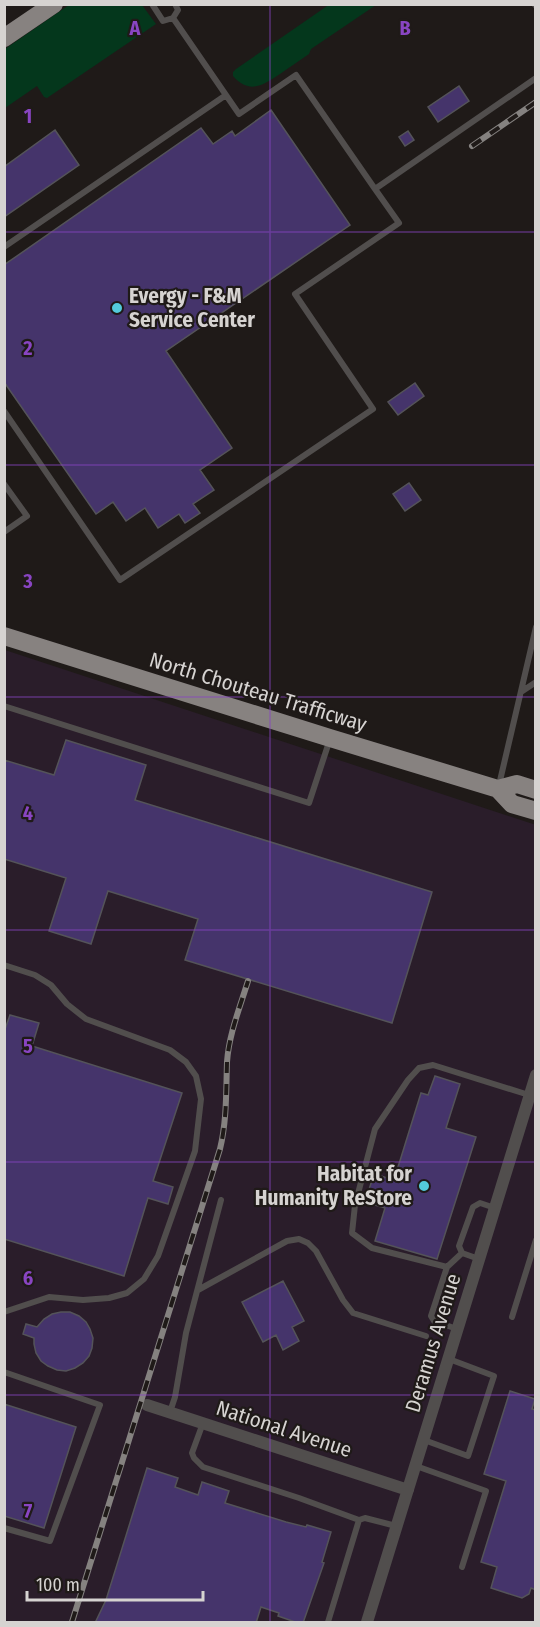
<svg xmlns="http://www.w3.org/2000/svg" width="540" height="1627" font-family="'Fira Sans Condensed',sans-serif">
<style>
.industrial{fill:#2a1d2a}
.green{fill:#04371c}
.building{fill:#45346b;stroke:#545359;stroke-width:1.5}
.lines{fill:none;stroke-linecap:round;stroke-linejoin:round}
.path{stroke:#696462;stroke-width:2;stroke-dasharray:4.5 3;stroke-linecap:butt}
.lane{stroke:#514e4d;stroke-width:6}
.street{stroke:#514e4d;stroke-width:12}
.primary{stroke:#878280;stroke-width:18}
.rail-casing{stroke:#858280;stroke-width:6}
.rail{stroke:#1f1a18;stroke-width:4;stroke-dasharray:11;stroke-linecap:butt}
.grid{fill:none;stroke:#8945c2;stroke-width:1.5;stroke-opacity:0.55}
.poi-dot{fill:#53cbdb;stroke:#1f1a18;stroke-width:2}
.labels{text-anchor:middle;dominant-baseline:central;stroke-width:4.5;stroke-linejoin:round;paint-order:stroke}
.poi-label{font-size:21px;font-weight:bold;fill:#d6d3d1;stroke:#1f1a18;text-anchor:start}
.street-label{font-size:21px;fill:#d6d3d1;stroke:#1f1a18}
.grid-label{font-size:20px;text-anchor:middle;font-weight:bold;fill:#8945c2;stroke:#1f1a18;stroke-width:4.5;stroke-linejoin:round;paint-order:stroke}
</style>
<rect width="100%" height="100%" fill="#1f1a18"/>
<path class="industrial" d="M5,650L536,825L535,1622H5Z"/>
<path class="green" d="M330,4L376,5L311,49L309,54C300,60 290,67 280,74C263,85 250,95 233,76V72L236,69Z
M69,5H142L156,24L47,98L44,97L37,86L5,108V49Z"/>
<path class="building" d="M459,86L469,101L438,122L428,107Z
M271,110L350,225L166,351L232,448L200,470L214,490L193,504L200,513L185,523L179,514L158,528L145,508L126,521L113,502L96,514L4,382V265L201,128L213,144L232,131L235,136Z
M55,130L79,165L4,217V167Z
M408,131L414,140L405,146L399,137Z
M415,383L424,396L398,415L388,402Z
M409,483L421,500L405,511L393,494Z
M66,740L146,765L135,800L432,892L392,1023L185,960L198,919L108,891L91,944L49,931L66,878L4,859V760L54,775Z
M10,1015L39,1023L32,1046L182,1093L153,1181L173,1187L168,1204L148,1198L124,1276L4,1239V1032Z
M435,1076L460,1084L446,1128L476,1137L437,1259L375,1241L385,1208L365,1202L374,1174L394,1180L421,1093L428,1095Z
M283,1281L304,1321L292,1327L299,1341L283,1350L276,1335L263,1342L242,1302Z
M61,1312H70L79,1316L86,1322L90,1329L93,1338L92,1348L89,1356L83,1363L75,1368L66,1371L57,1370L48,1366L41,1361L36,1353L34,1344V1338L23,1334L26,1324L37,1327L44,1319L52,1314Z
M510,1391L535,1399L532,1409L536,1410V1590L531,1588L529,1594L522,1598L491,1588L497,1567L481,1562L506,1481L484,1474Z
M4,1404L76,1427L44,1528L4,1516Z
M147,1468L178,1478L175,1487L198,1495L202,1482L229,1491L225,1503L286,1522L306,1527L307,1525L331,1532L322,1562L324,1563L303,1623H298L278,1616L279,1613L261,1607L256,1623H95L106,1600Z"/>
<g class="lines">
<path class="path" d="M4,385L6,384"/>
<path class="lane" d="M152,4L163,21L173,18L178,10L175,4
M534,4L536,6
M173,18L239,114L296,75L375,189L536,78
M4,247L226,95
M4,411L120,580L373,409L295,294L399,223L375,189
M4,484L27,516L4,532
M521,692L536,682
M4,706L309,803L330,739
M499,785L536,627
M4,965L35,975L51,985L67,1004L86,1019L170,1050L186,1062L196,1076L201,1099L195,1151L158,1256L144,1279L127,1293L109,1298L83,1300L49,1297L4,1312
M479,1259L462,1253L459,1246L473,1207L480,1203L495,1208
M447,1267L462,1253
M198,1290L287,1241L299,1239L308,1243L316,1251L343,1300L353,1313L426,1336
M512,1317L536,1240
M457,1329L434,1321L431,1316L447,1267L372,1248L352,1233L355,1205L375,1129L408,1080L419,1068L433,1065L529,1095
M4,1372L100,1405L50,1541L4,1528
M170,1412L175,1397L186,1333L221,1200
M203,1423L192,1453L194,1458L203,1467L299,1498L359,1520
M424,1440L468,1456L494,1376L449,1359
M416,1466L486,1491L462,1567
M328,1622L359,1520L365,1518L396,1526"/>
<path class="street" d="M147,1405L408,1490
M367,1622L536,1075"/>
<path class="primary" d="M4,38L54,4
M4,636L330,738L498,789L517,784L536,790
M498,789L512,804L536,811"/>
<g class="rail-casing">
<path id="rail" d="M472,146L536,102
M72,1622L220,1149C227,1120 226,1091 227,1062C229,1034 240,1007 248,981"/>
</g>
<use href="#rail" class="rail"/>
</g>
<path class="grid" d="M270,4V1622M4,232H536M4,465H536M4,697H536M4,930H536M4,1162H536M4,1395H536"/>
<g class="poi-dot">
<circle cx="117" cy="308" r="6"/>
<circle cx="424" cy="1186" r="6"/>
</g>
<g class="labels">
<g class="poi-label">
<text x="129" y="296">Evergy - F&amp;M<tspan x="129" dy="24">Service Center</tspan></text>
<text x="412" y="1174" text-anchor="end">Habitat for<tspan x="412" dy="24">Humanity ReStore</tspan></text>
</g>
<g class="street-label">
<text transform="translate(258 692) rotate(17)">North Chouteau Trafficway</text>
<text transform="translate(433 1343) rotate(-73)">Deramus Avenue</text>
<text transform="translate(284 1429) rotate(18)">National Avenue</text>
</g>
</g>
<g class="grid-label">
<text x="135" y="35">A</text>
<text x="405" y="35">B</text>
<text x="28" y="123">1</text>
<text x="28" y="355">2</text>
<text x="28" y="588">3</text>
<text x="28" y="820">4</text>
<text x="28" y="1053">5</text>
<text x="28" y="1285">6</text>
<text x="28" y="1518">7</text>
</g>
<rect width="540" height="1627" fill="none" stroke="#d6d3d1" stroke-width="12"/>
<path d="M27 1591v9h176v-9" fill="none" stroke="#d6d3d1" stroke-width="3"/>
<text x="36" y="1591" font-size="18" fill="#d6d3d1" stroke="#1f1a18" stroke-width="4.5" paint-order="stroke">100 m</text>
</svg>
